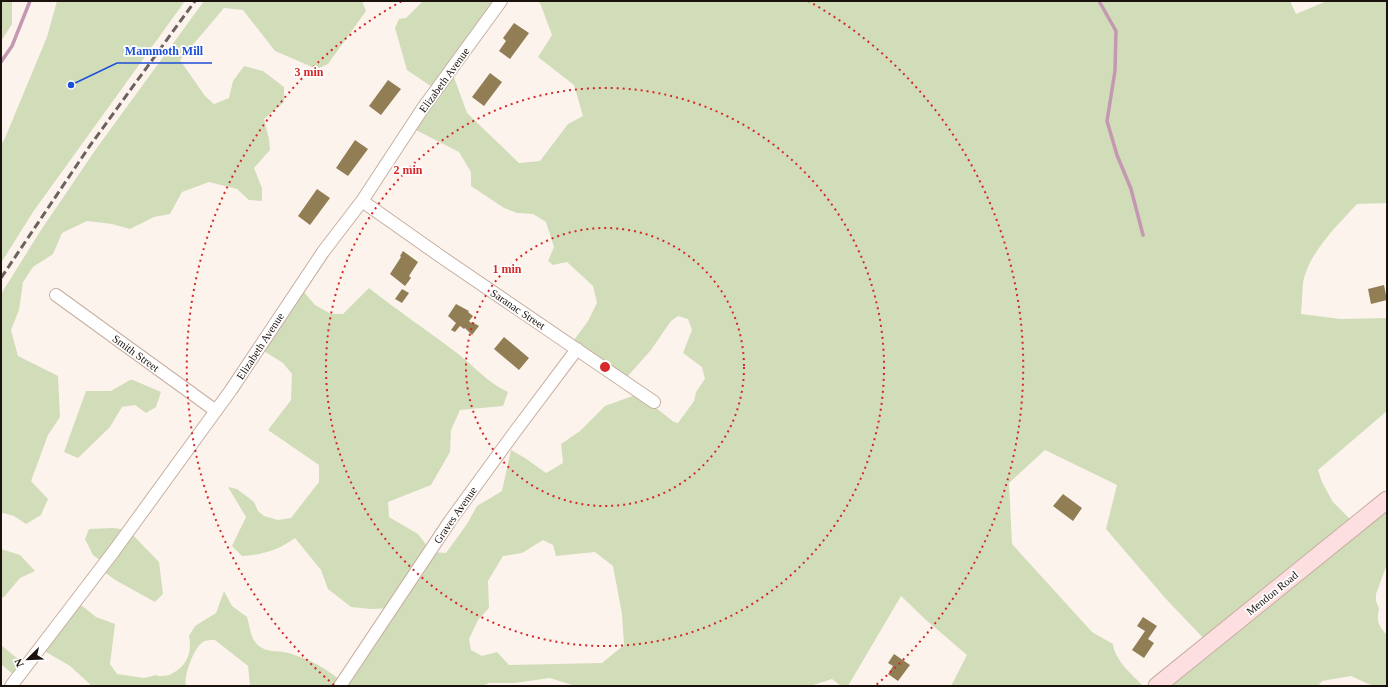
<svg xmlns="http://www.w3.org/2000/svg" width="1388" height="687" font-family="'Times New Roman',serif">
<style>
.green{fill:#d1ddb9;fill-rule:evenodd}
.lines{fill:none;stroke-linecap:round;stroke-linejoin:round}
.stream{stroke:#c498b2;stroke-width:3.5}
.building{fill:#917e54}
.street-casing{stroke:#c7afa1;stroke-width:14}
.secondary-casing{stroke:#c7afa1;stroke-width:19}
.street{stroke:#fff;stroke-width:12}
.secondary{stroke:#fedfe1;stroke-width:17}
.rail{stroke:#6b625d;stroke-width:3;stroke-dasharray:8 4;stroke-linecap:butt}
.ring{fill:none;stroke:#d62828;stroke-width:2;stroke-dasharray:2 4}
.labels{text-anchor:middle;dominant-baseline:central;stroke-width:3.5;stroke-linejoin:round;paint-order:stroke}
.street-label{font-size:11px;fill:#1b120d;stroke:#fff}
.centre{fill:#d62828;stroke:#fff;stroke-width:2}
.ring-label{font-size:12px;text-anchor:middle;font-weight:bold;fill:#d62828;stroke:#fff;stroke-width:3.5;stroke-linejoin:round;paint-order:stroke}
.leader{fill:none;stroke:#1d4ed8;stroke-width:1.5}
.callout-dot{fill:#1d4ed8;stroke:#fff;stroke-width:1.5}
.callout-label{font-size:12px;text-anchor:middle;font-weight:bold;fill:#1d4ed8;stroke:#fff;stroke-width:3.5;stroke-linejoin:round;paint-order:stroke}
</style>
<rect width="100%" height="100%" fill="#fdf3ed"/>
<path class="green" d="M1,1H12V24L1,41Z
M57,1H185L33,212L1,263V145L5,138L47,37Z
M204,1H362L366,11L328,64L317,69L275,51L243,10L224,8L180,60L205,96L214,104L229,98L233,81L244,66L263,71L284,87V102L264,119L269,139L270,150L254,168L262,188V201L249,200L237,189L209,182L182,192L170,214L154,217L130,229L112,224L87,221L62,233L53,254L33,267L23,282L19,310L11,330L18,356L58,376L60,417L48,435L31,481L48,499L41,515L26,524L14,516L3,513L1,515V294L41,230L96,149Z
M423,1H500L451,69L467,113L519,163L540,161L568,124L583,116L574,85L538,57L552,35L540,3L536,1H1290L1296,14L1327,1H1387V203L1357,204C1338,225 1308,253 1303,283C1302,293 1302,304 1301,314L1341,319L1387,318V411L1318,470L1322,482L1333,502L1356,525L1387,500V564L1376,594V601L1379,609C1376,622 1379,626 1387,635V686H1373L1351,676L1322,681L1318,686H1162L1207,642L1166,599L1106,529L1117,485L1045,450L1009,483L1012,544L1092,632L1113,644C1115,661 1132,674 1143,686H951L967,655L926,620L901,596L848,686H841L832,679L810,686H575L550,678L515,683H489L483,686H250L248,666L215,640C212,640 206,640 203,642C194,647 183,677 186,686H92L70,666L41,649L76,601L96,617L115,624L110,664L117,674L144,678L156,675L158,676C162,676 169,676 173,673C188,665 192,651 189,636L195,626L216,613L224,591L232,606L247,617C250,626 250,636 256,643C264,653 277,650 288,653C305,657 330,670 342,682L394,608L371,609L351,607L328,589L321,570L295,538C279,550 262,555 242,556L232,546L246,517L228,487L237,489L254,502L258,511L264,516L278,520L291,518L319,482V465L268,430L291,400L292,374L283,363L259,348L299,286L315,305L331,314H343L369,288C398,311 428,331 457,353C474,366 488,383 508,392L503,406L460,410L451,430L450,452L431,485L388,502L389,517L418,534L432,552L446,553L467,524L477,506L502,491L511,450L525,458L546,473L563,463L561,444L580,431L605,406L638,394L674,422L678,423L694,401L696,392L705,379L702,367L683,353L692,330L688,319L678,316L671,321L651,350L627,377L574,340L588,321L597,303L593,286L567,262L553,265L548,261L554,247L546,222L533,214L517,213L504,208L471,186V172L459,152L412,128L435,89L407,70L395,28L399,19L406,18ZM543,540L553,545L556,556L595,552L613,566L622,614L624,645L602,663L509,665L497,652L482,656L471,650L469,639L478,620L489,608L488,581L503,556L522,553Z
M130,380H133L161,392L156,407L146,413L135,405L122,407L110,427L78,458L64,452L86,391H111Z
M113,528L128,530L159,562L163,594L155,602L117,581L101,570L102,562L93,555L85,539L89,529Z
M1,549L20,555L35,571L20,578L4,597L1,598Z
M1,645L24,664L16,677L1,664Z"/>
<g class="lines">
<path class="stream" d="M1099,1L1116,31L1115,71L1107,121L1117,155L1131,189L1143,235
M1,62L12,46L30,1"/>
</g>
<path class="building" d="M514,23L529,33L510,59L499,51L506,41L503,38Z
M490,73L502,82L484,106L472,97Z
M388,80L401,89L381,115L369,106Z
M355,140L368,149L348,176L336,168Z
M317,189L330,198L310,225L298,216Z
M403,251L418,262L409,276L411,278L405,286L390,274L401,257L400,256Z
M1384,285L1387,300L1371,304L1368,289Z
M402,289L409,293L402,303L395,299Z
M456,304L469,311L468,312L473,316L469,321L471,323L472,322L479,326L472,335L465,328L464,329L460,326L455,332L451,330L456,323L448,316Z
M504,337L529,358L519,370L494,349Z
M1063,494L1082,508L1073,521L1053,506Z
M1143,617L1157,626L1148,639L1154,643L1144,658L1132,650L1145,631L1137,626Z
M894,654L910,665L898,681L888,674L893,666L888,663Z"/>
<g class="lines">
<g class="street-casing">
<path id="street" d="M362,201L440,256L654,402
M56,295L216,411
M11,686L114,551L231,390L323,252L362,201L423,108L501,1
M340,686L450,521L514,433L577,349"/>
</g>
<g class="secondary-casing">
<path id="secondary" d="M1157,686L1387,500"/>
</g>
<use href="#street" class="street"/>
<use href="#secondary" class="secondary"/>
<path class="rail" d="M1,278L89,147L195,1"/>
</g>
<g class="ring">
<circle cx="605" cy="367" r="139"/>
<circle cx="605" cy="367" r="279"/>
<path d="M334 685A418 418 0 0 1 402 1M808 1A418 418 0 0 1 876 685"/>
</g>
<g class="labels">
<g class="street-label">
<text transform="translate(444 80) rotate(-54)">Elizabeth Avenue</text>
<text transform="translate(518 309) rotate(34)">Saranac Street</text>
<text transform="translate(260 346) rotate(-57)">Elizabeth Avenue</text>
<text transform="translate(136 353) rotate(36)">Smith Street</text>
<text transform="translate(455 515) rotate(-55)">Graves Avenue</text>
<text transform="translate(1272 593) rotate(-39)">Mendon Road</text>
</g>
</g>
<circle cx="605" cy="367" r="6" class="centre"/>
<g class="ring-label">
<text x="309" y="76">3 min</text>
<text x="408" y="174">2 min</text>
<text x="507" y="273">1 min</text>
</g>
<path class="leader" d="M71 85L117 63H212"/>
<circle class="callout-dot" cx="71" cy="85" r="4"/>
<g class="callout-label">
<text x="164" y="55">Mammoth Mill</text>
</g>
<rect width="1388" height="687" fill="none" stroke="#1b120d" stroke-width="4"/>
<g transform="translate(28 659) rotate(247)" stroke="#ffffff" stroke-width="3" paint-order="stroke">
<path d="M0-3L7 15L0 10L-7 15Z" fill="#1b120d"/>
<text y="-6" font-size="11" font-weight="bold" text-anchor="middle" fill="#1b120d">N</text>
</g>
</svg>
